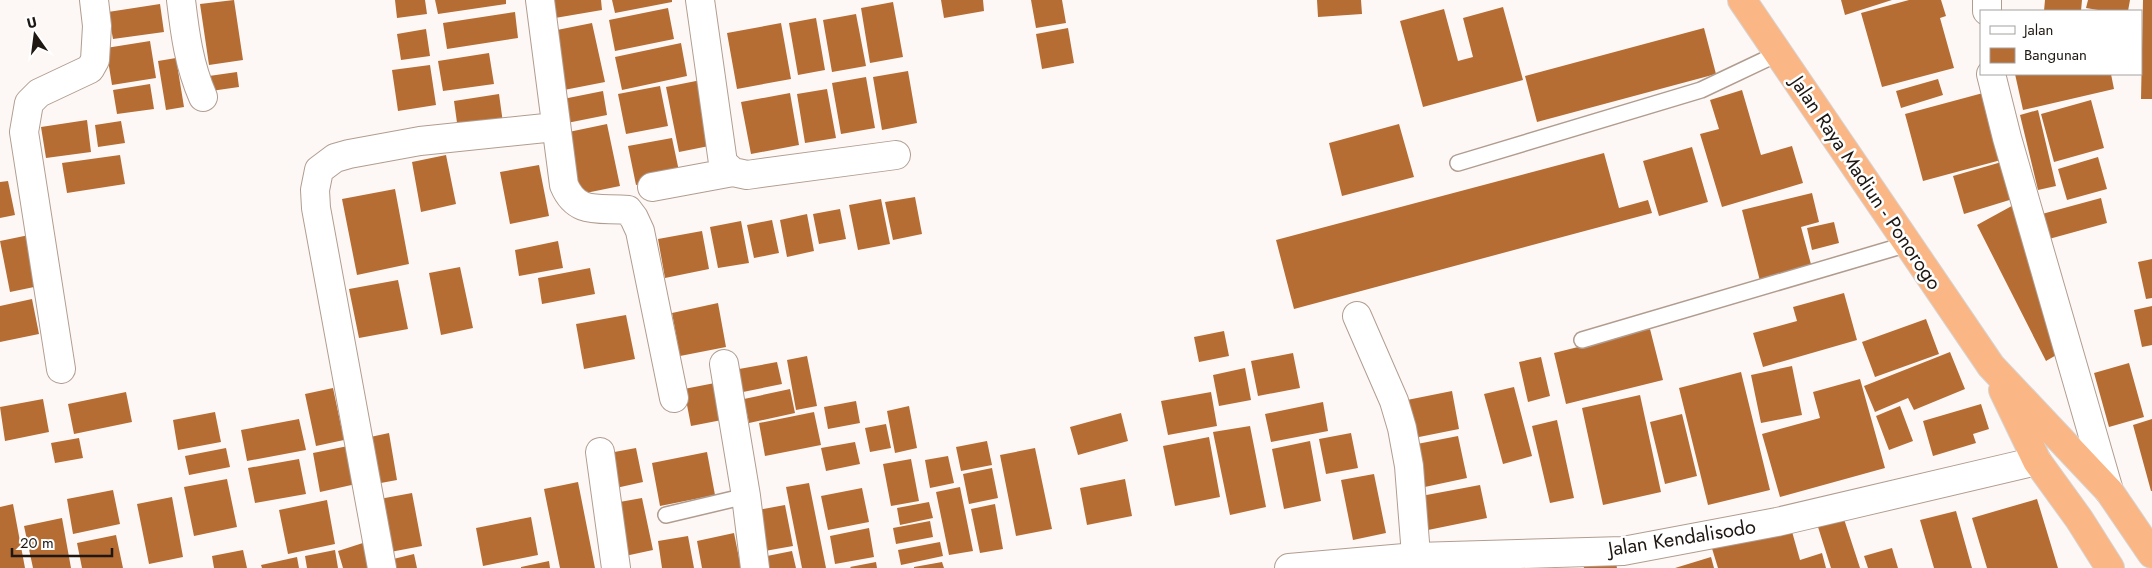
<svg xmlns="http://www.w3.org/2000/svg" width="2152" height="568" font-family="Jost,sans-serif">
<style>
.building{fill:#b66d34}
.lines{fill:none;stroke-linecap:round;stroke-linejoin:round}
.service-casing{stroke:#b19d90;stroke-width:18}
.minor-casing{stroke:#b19d90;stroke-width:30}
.tertiary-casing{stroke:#b19d90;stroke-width:30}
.trunk-casing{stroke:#d6d5d4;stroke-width:30}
.service{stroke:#fff;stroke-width:15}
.minor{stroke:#fff;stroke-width:28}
.tertiary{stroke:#fff;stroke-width:28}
.trunk{stroke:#fab684;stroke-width:28}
.labels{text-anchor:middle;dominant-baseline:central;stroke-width:5;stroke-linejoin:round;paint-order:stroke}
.street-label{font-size:20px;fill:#1e1712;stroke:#fff}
</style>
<rect width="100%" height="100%" fill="#fdf8f5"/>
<path class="building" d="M234,0L243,60L209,65L200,4Z
M395,0H425L427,14L397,18Z
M435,0H506V4L438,14Z
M552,0H601L602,10L555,18Z
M612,0H672V2L615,13Z
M941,0H983L984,11L944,18Z
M1031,0H1062L1066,23L1036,28Z
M1317,0H1361L1362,14L1318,17Z
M1841,0H1892L1845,15Z
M1909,0H1941L1946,16L1940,18L1954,68L1882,87L1861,13Z
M2045,0H2082L2081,11H2044Z
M2088,0H2130L2128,11H2104L2086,8Z
M2143,0H2152V99H2141Z
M893,2L903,57L870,63L861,8Z
M160,4L164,32L113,39L108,12Z
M1503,7L1523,80L1423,107L1400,21L1444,9L1458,61L1473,57L1463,18Z
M668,8L674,39L615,51L609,20Z
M515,12L518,38L447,49L443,23Z
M856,14L866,66L832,72L823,20Z
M816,18L825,70L798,75L789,23Z
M592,23L605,82L559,91L547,32Z
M781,23L791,79L737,89L727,33Z
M1068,28L1074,63L1042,69L1036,34Z
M1704,28L1716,74L1537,122L1525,76Z
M426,29L430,56L401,60L397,34Z
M150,41L156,78L112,85L106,48Z
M681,43L687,76L622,90L615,57Z
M489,53L494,84L443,91L438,61Z
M176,58L184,107L166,110L158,61Z
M430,65L436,105L398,111L392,70Z
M908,71L917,123L882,130L873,77Z
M237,72L239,87L211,91L209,76Z
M2015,74H2111L2114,89L2023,110Z
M866,77L875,128L841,134L832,83Z
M1938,79L1943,95L1901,108L1896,91Z
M701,80L714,145L679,152L666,87Z
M150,84L154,109L117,114L113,90Z
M660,86L668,126L626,134L618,94Z
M827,89L836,138L805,143L797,94Z
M1742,90L1761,155L1792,146L1803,183L1722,207L1700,134L1719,129L1710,100Z
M603,91L607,115L562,124L558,100Z
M790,93L799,145L751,154L741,102Z
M1983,93L2001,160L1923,181L1905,114Z
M499,94L503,123L458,130L454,101Z
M2091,100L2104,148L2054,162L2041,114Z
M2038,110L2056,186L2038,190L2020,115Z
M87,120L91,152L46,158L41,127Z
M121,121L125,143L98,147L95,125Z
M607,124L620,186L576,195L564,133Z
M1399,124L1414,177L1342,196L1329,143Z
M672,138L680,176L636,185L628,146Z
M1692,147L1708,202L1659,216L1643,161Z
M1604,153L1619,208L1648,200L1652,213L1294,309L1276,240Z
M120,155L125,184L67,193L62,163Z
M446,155L456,204L421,212L412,162Z
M2098,157L2107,189L2067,200L2058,169Z
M2005,161L2016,198L1964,214L1953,176Z
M539,165L549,216L510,224L500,172Z
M8,181L15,215L0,218V182Z
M395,189L409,264L357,275L342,199Z
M1812,193L1819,222L1801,227L1812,268L1760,281L1742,210Z
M915,197L922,234L893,240L885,202Z
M2101,198L2107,223L2049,239L2042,214Z
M881,199L890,244L858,250L849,205Z
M2019,202L2065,350L2046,361L1977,225Z
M840,209L846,239L819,244L813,214Z
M807,214L814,251L787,257L780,220Z
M772,220L779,253L754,258L747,225Z
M741,221L749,263L718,268L710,227Z
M1834,222L1839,243L1812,250L1807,228Z
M702,231L709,269L665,278L658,239Z
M29,235L39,286L10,292L0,241Z
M558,241L563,268L519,276L515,250Z
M2152,259V298L2146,299L2138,262Z
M460,267L473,328L441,335L429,273Z
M590,268L595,294L542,304L538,278Z
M398,280L408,329L359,338L349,289Z
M1844,293L1857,340L1763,367L1753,333L1797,321L1793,307Z
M32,299L39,334L0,342V306Z
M718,303L726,347L680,356L672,313Z
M2152,306V345L2142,347L2134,310Z
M626,315L635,359L584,369L576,324Z
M1926,319L1939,354L1875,377L1862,342Z
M1650,329L1663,380L1566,404L1554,353Z
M1224,331L1229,356L1199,362L1194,337Z
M1950,352L1965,389L1914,410L1908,398L1875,412L1864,386Z
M1293,353L1300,388L1258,396L1251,361Z
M807,356L817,406L796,410L787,360Z
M1541,357L1550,396L1528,402L1519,362Z
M777,362L782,384L743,392L739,369Z
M2129,363L2144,417L2109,427L2094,373Z
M1792,366L1802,415L1761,423L1751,375Z
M1245,368L1251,400L1219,406L1213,375Z
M1741,372L1770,490L1708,505L1679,388Z
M1860,379L1885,468L1780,497L1762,434L1820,418L1813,392Z
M720,382L727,419L691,426L684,389Z
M1514,387L1532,456L1503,464L1484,394Z
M333,388L344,440L316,446L305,394Z
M790,389L795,413L749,423L744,399Z
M1452,391L1459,429L1409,439L1402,401Z
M126,392L132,422L74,434L68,404Z
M1211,392L1217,426L1168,435L1161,401Z
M1640,395L1661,492L1603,505L1582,408Z
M43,399L49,432L5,441L0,407Z
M856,401L860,423L828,429L824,407Z
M1323,402L1328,431L1271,442L1265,414Z
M1981,404L1989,429L1973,434L1976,443L1933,456L1923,421Z
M909,406L917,448L895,453L887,411Z
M1900,406L1913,441L1889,450L1876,416Z
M215,412L221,442L178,450L173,420Z
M814,412L821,445L765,456L759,423Z
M1121,413L1128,441L1078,455L1070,427Z
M1682,414L1697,476L1665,484L1650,422Z
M299,419L306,450L247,461L241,430Z
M2152,419V491H2151L2133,425Z
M1557,420L1574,498L1550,503L1532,426Z
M886,424L891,448L870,452L865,428Z
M1250,426L1266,507L1230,515L1213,432Z
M389,433L397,480L370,485L361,439Z
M1351,433L1358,468L1326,474L1319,439Z
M1458,436L1467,478L1420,488L1412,445Z
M1209,437L1220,497L1175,506L1163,446Z
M79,438L83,458L55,463L51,443Z
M987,441L992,465L961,471L956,447Z
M1310,441L1321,501L1284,509L1272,449Z
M855,442L860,464L826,471L821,448Z
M348,446L356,484L320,492L313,453Z
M226,448L230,467L189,475L185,456Z
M636,448L643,482L616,488L609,453Z
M1035,448L1052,529L1016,536L1000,455Z
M707,452L715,495L660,506L652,463Z
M948,456L954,483L930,488L925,460Z
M299,459L306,494L255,503L248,468Z
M911,459L919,501L891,506L883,464Z
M992,468L998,498L969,504L963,474Z
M1374,474L1386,533L1353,540L1341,480Z
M227,479L237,527L194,536L184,487Z
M1125,479L1132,516L1087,525L1080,488Z
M578,482L595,568H560L544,489Z
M809,483L826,568H802L786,487Z
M1480,485L1487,518L1428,530L1421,496Z
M960,487L973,551L949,555L936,492Z
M862,488L869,522L828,530L821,496Z
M113,490L120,524L73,534L67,499Z
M412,493L422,546L385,553L374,500Z
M172,497L183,557L149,564L137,504Z
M642,498L653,550L625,556L614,503Z
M2037,499L2058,568H1987L1972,518Z
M327,500L335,544L288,554L279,510Z
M929,502L933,518L900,525L897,508Z
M13,504L25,568H0V507Z
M995,504L1003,549L980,553L971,509Z
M785,505L793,546L759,552L752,511Z
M1956,511L1972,568H1934L1920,520Z
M531,517L538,555L483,566L476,528Z
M62,518L71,568H33L24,526Z
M1844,519L1860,568H1831L1818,527Z
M930,521L933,537L896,544L893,528Z
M869,528L874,557L835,564L830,536Z
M1791,528L1800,560L1822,553L1826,568H1718L1710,542Z
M734,533L741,568H702L697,541Z
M116,535L123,568H82L77,543Z
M688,536L694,568H662L658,541Z
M366,542L374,568H343L338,551Z
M940,542L943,556L901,565L898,550Z
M1892,548L1898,568H1868L1864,556Z
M243,550L247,568H214L212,556Z
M335,550L338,568H307L305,556Z
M792,551L796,568H759L757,558Z
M414,554L417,568H387L385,561Z
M297,557L299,568H262L261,565Z
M1711,557L1714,568H1675Z
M1615,559L1617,568H1584L1583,564Z
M549,561L550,568H521V567Z
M876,562L877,568H851L850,567Z
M942,562L944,568H914V567Z"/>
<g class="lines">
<g class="service-casing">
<path id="service" d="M1458,163L1701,90L1777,54
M1582,340L1908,244
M666,515L746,496"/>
</g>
<g class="minor-casing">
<path id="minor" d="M181,0C185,34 189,65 203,97
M540,0L564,185C577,216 600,207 628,210L634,218L640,231L674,398
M700,0L723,163L733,172L747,175L896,155
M652,187L733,172
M1357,316L1394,401L1402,428L1409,466L1417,568
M724,364L746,496L755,568
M61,369L24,132L29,103L39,93L90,69L95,60L97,26L94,0
M600,452L616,568
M382,568L316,208L315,190L319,170L335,158L349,154L420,141L555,127"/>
</g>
<g class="tertiary-casing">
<path id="tertiary" d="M1987,0V11
M1991,74L2007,138L2109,491
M1289,568L1416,557L1623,551L1777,522L2037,461"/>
</g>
<g class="trunk-casing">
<path id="trunk" d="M1742,0L1991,366L2109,491L2152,554
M2003,390L2037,461L2079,519L2110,568"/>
</g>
<use href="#service" class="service"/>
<use href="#minor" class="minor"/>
<use href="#tertiary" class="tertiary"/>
<use href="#trunk" class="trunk"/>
</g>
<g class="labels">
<g class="street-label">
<text transform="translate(1866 183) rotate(56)">Jalan Raya Madiun - Ponorogo</text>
<text transform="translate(1682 538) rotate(-9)">Jalan Kendalisodo</text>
</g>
</g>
<rect x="1980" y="10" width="162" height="65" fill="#ffffff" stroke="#a5a2a0"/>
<rect x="1990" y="26" width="25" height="8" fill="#ffffff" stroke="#a5a2a0"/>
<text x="2024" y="35" font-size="15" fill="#1e1712">Jalan</text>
<rect x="1990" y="48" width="25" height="15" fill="#b66d34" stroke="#a5a2a0"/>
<text x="2024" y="60" font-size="15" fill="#1e1712">Bangunan</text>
<g transform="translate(35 35) rotate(346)" stroke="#ffffff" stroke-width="4" paint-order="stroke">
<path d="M0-4L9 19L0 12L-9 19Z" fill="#1e1712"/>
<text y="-8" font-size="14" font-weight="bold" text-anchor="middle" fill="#1e1712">U</text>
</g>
<path d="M12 548v8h100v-8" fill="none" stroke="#1e1712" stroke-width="2.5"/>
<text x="20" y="548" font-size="15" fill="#1e1712" stroke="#ffffff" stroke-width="4" paint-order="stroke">20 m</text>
</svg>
